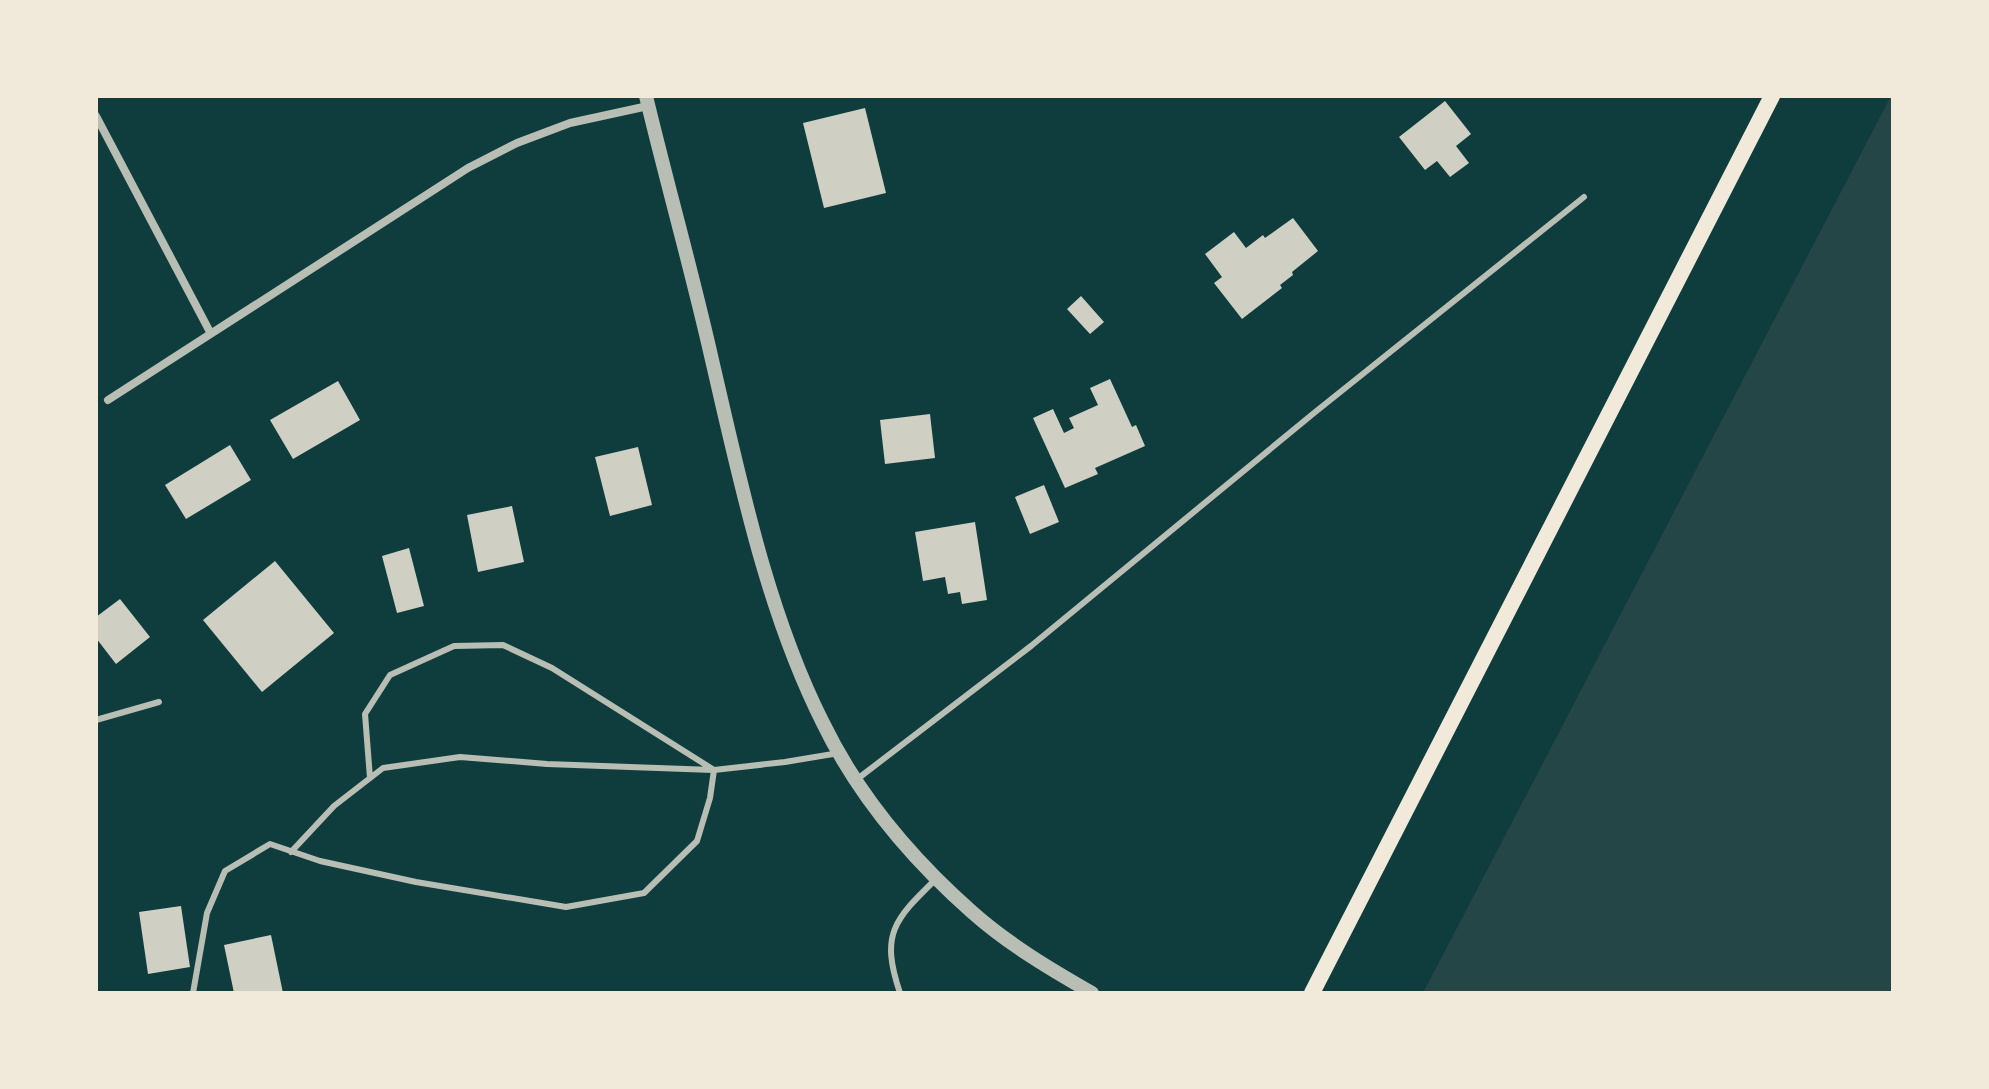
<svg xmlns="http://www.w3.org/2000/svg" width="1989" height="1089" font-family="'Fira Sans Condensed',sans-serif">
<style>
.green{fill:#244646}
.building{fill:#cfcfc3}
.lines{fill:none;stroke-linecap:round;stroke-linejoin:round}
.service{stroke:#b8beb3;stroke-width:6}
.minor{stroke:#b8beb3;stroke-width:8}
.tertiary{stroke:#b8beb3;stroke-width:14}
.secondary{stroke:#f1e9da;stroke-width:16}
</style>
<rect width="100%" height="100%" fill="#0f3d3e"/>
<path class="green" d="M1891,96L1893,993H1423Z"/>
<path class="building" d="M1445,101L1471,134L1456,146L1469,163L1450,177L1437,161L1425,170L1399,137Z
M865,108L886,193L824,208L803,123Z
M1293,218L1318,251L1292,272L1293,275L1280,285L1282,288L1242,319L1214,283L1222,277L1205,254L1234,232L1246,248L1263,235L1265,238Z
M1081,296L1104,322L1090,334L1067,309Z
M1110,379L1132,427L1136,425L1145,446L1095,468L1098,474L1065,488L1033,418L1053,409L1064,433L1074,428L1069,418L1098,405L1090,388Z
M338,381L360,420L293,459L270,420Z
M930,414L935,458L885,464L880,420Z
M230,445L251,480L186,519L165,485Z
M638,447L652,505L610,516L595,457Z
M1044,485L1059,522L1030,534L1015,497Z
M512,506L524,562L478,572L467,515Z
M975,522L987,600L962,604L960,592L948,594L945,577L923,581L915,532Z
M409,548L424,606L397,613L382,556Z
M275,561L334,633L262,692L203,620Z
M120,599L150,637L116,664L96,638V617Z
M181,906L190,967L148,974L139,912Z
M271,935L283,993H234L224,945Z"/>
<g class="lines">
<path class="service" d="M96,720L159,702
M370,778L365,714L390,675L454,646L503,645L552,668L714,770
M856,780L1031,646L1314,413L1584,197
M291,852L334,806L383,768L460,757L547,764L713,770
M193,993L207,913L225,871L270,844L320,861L416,882L566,907L644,893L697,841L710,798L714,770L785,762L839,753
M900,993C880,934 894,920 936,879"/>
<path class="minor" d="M96,116L210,332
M108,400L468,168L517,143L570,123L648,106"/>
<path class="tertiary" d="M646,96C667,184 692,271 712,360C740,480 767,612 823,723C858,795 912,859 972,912C1008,944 1050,969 1092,993"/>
<path class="secondary" d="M1312,993L1772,96"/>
</g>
<rect width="1989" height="1089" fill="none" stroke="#f1e9da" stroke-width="196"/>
</svg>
